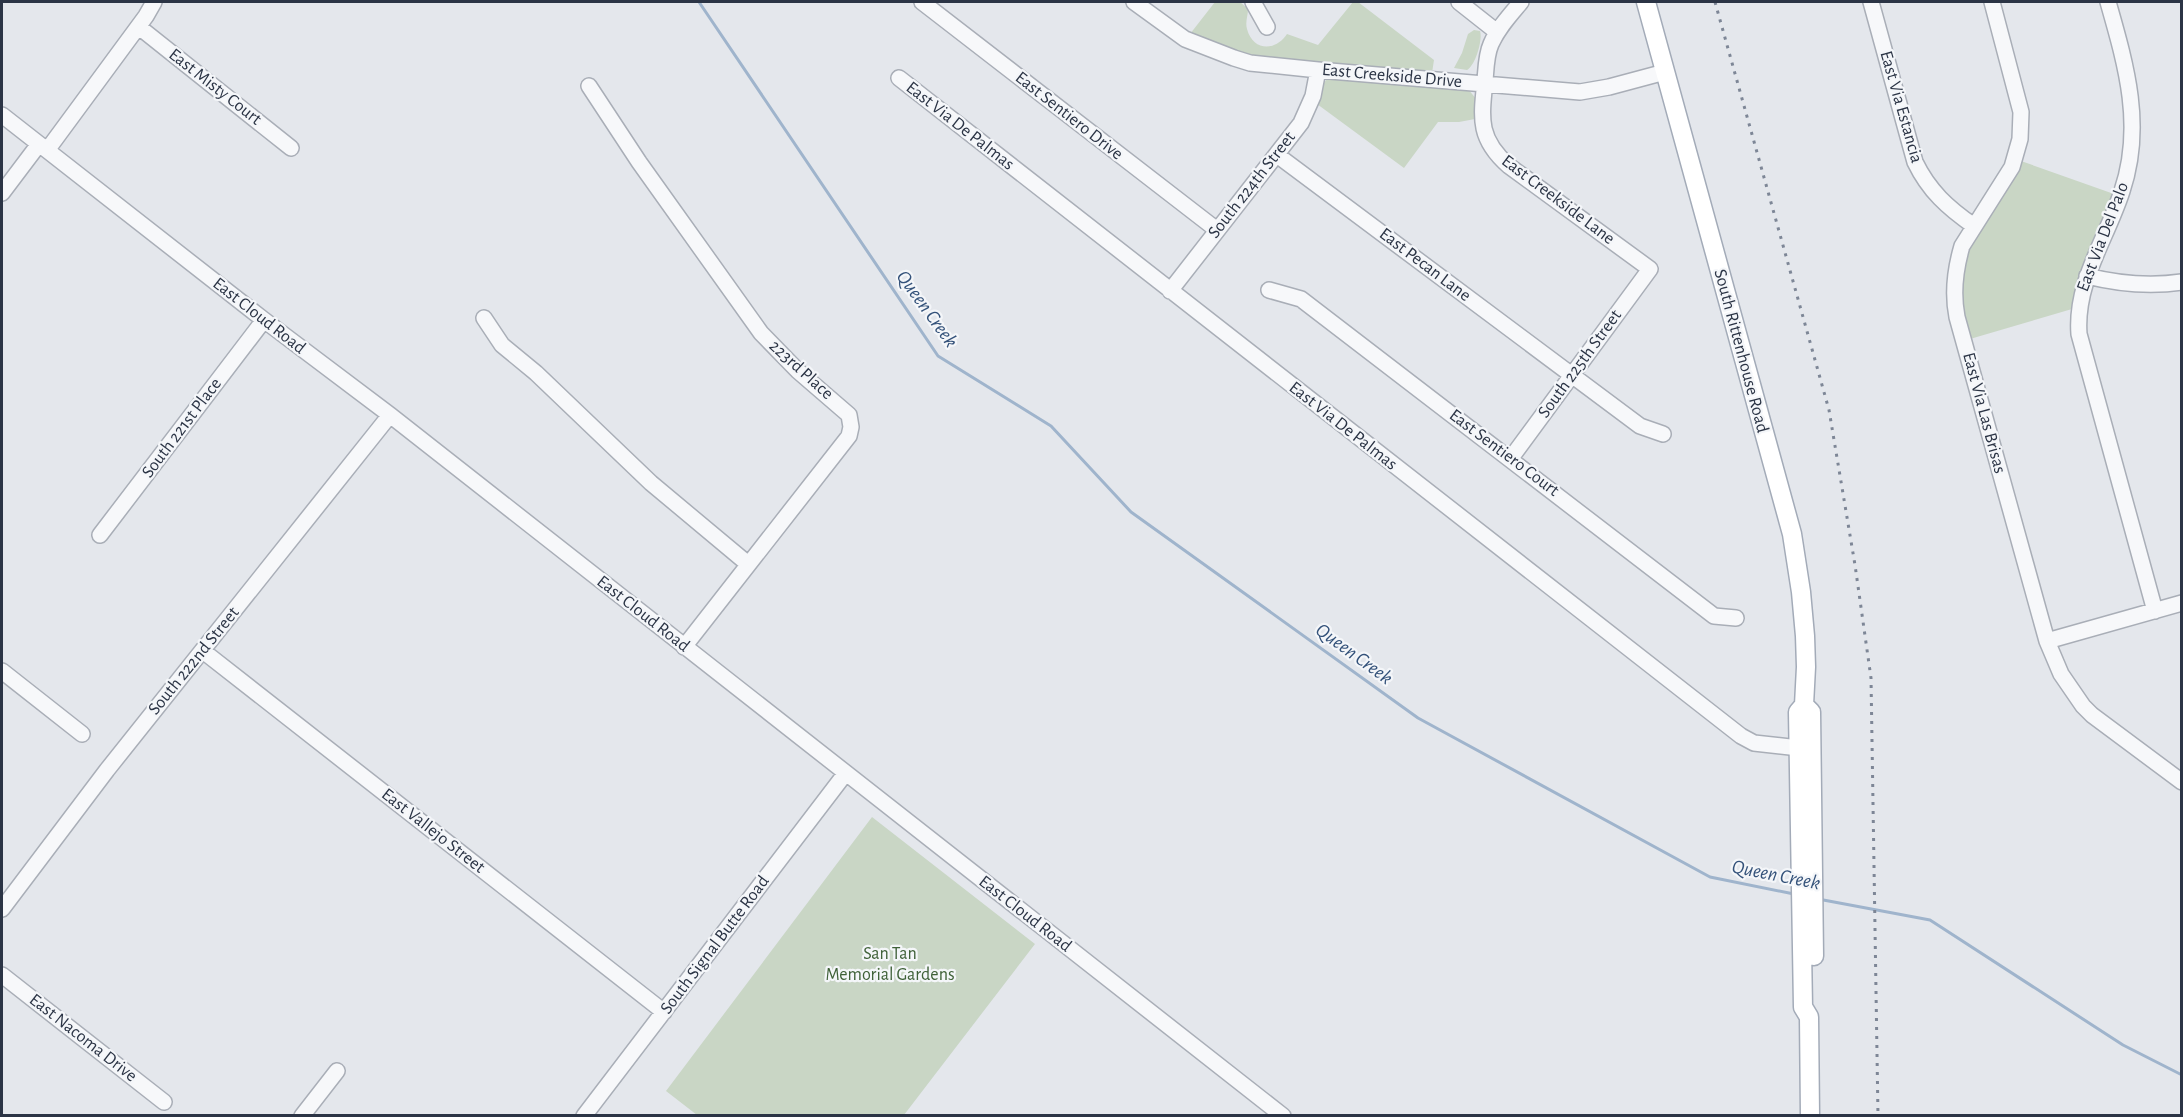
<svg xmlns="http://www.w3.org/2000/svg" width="2183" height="1117" font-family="'Alegreya Sans',sans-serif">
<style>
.green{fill:#c9d6c5}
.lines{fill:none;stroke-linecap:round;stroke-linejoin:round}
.stream{stroke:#9fb4cc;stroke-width:3}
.minor-casing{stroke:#a9aeb7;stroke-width:18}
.major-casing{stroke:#a3abb8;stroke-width:21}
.minor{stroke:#f7f8fa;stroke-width:15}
.major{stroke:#fff;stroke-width:18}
.rail{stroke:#7d8696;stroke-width:3;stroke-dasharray:3 6;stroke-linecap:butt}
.labels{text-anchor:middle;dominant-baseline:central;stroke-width:4.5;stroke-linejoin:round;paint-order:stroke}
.street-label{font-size:18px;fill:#2b3445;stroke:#f4f6f9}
.park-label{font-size:18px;fill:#3f6138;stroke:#f4f6f9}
.water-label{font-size:20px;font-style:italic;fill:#34527a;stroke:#f4f6f9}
</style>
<rect width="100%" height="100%" fill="#e4e7ec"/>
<path class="green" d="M1215,2H1240L1248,9C1248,16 1245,22 1247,29C1253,51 1275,52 1287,34L1318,45L1353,2H1358L1434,60L1432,73L1254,56L1237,52L1190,34Z
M1474,30L1480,31C1483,40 1475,66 1467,70L1454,68L1462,53L1468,34Z
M1328,78L1468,89L1477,100L1475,119L1459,122H1438L1404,168L1317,104L1321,86Z
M2021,161L2114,194L2079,279L2072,309L1970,339C1967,325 1962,312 1961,298C1956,250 1997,201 2021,161Z
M872,817L1035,944L904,1115H697L666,1091Z"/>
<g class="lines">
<path class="stream" d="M699,2L938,356L1051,426L1131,512L1418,718L1710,877L1794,894
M1818,899L1930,920L2123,1045L2182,1075"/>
<g class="minor-casing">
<path id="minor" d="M922,2L1217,230
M1134,2L1185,39L1234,58L1250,63L1318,70L1580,92L1609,87L1665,72
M1253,2L1267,27
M1459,2L1497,32
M1871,2L1915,162C1929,191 1948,208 1974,226
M1992,2L2021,112L2020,139L2012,167L1962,246C1955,270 1952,292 1957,317L2047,641L2061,674L2083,706L2092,715L2182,782
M2108,2C2126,65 2144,126 2122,191C2107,238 2075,282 2079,334L2155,611
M139,27L291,148
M899,78L1741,736L1754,743L1799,748
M589,86L639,162L761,333L798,371L849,415L851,427L849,436L684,647
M2,115L264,320L390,415L1283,1116
M48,149L146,16L154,2
M1277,155L1640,426L1663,434
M2,193L39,144
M2087,276C2119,284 2148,287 2182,282
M1269,290L1301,299L1714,616L1736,618
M1170,291L1301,123L1313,96L1318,70
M484,318L502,345L536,373L651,483L748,564
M1511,458L1650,269L1509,166C1478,139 1481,119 1485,81C1486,69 1486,55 1491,44C1498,28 1510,15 1521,2
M100,535L264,320
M2047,641L2182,603
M203,651L664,1012
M2,671L82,734
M2,909L107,770L390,415
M2,975L164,1102
M302,1116L337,1071
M584,1116L845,774"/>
</g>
<g class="major-casing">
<path id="major" d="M1646,2L1792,534L1801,592L1805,636L1806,667L1804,705L1798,712L1803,1007L1809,1017L1810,1116
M1804,705L1811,712L1814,956"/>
</g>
<use href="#minor" class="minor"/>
<use href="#major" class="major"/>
<path class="rail" d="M1715,2L1829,410L1855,565L1871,678L1878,1116"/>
</g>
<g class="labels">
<g class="street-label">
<text transform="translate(1392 76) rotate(5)">East Creekside Drive</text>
<text transform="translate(215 87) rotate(38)">East Misty Court</text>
<text transform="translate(1901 107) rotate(74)">East Via Estancia</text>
<text transform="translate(1069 116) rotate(38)">East Sentiero Drive</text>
<text transform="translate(960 126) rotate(38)">East Via De Palmas</text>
<text transform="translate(1252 185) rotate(-52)">South 224th Street</text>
<text transform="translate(1558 200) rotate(37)">East Creekside Lane</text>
<text transform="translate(2103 237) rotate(-69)">East Via Del Palo</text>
<text transform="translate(1425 265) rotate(37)">East Pecan Lane</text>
<text transform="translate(259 316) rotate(38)">East Cloud Road</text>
<text transform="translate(1741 351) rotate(75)">South Rittenhouse Road</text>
<text transform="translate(1580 364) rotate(-54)">South 225th Street</text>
<text transform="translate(801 370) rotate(42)">223rd Place</text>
<text transform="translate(1984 413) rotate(75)">East Via Las Brisas</text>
<text transform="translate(1343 426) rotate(38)">East Via De Palmas</text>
<text transform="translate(182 428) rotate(-53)">South 221st Place</text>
<text transform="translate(1504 453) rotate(37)">East Sentiero Court</text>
<text transform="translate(643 614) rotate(38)">East Cloud Road</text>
<text transform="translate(194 661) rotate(-51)">South 222nd Street</text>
<text transform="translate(433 831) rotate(38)">East Vallejo Street</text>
<text transform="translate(1025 914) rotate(38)">East Cloud Road</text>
<text transform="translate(715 945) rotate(-53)">South Signal Butte Road</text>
<text transform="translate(83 1038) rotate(38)">East Nacoma Drive</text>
</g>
<g class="park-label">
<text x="890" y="954">San Tan<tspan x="890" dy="21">Memorial Gardens</tspan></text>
</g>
<g class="water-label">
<text transform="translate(927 309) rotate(54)">Queen Creek</text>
<text transform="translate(1354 654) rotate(36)">Queen Creek</text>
<text transform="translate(1776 875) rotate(11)">Queen Creek</text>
</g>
</g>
<rect width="2183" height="1117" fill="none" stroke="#2b3445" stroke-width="6"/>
</svg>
